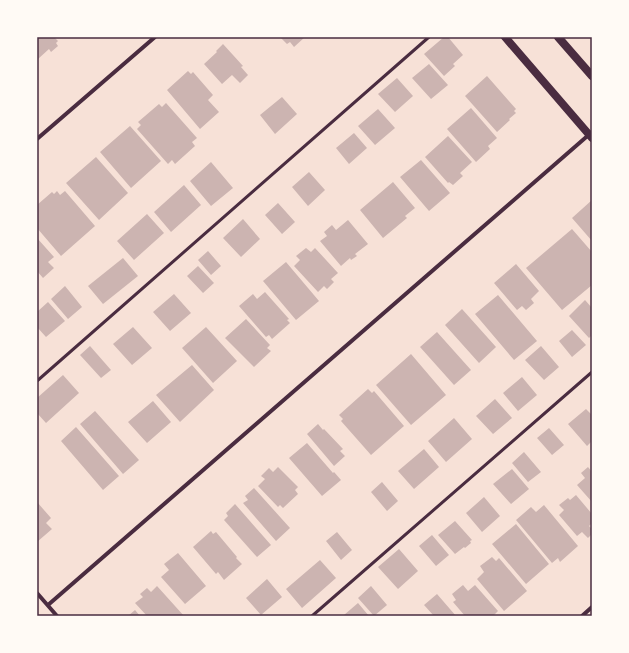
<svg xmlns="http://www.w3.org/2000/svg" width="629" height="653" font-family="Cabin,sans-serif">
<style>
.building{fill:#ccb4b1}
.lines{fill:none;stroke-linecap:round;stroke-linejoin:round}
.service{stroke:#4a2c40;stroke-width:3}
.minor{stroke:#4a2c40;stroke-width:4}
.secondary{stroke:#4a2c40;stroke-width:8}
.neatline{fill:none;stroke:#4a2c40;stroke-width:1.5}
</style>
<rect width="100%" height="100%" fill="#f7e1d7"/>
<path class="building" d="M37,37H54L58,41L56,43L58,46L51,52L49,49L38,59L37,57Z
M280,37H305L294,47L290,42L287,44Z
M444,37H448L463,55L453,64L455,66L444,76L424,54Z
M223,44L243,66L241,67L248,75L240,83L232,75L222,84L204,64L217,52L216,51Z
M429,64L448,85L431,99L412,78Z
M188,71L191,74L193,72L213,95L208,100L219,112L200,129L167,90Z
M487,76L516,109L514,111L516,113L509,119L510,120L497,132L465,96Z
M397,78L413,96L395,112L378,94Z
M282,97L297,114L275,134L260,115Z
M166,103L197,138L192,142L195,146L175,164L172,160L168,164L137,129L141,125L138,122L159,104L162,107Z
M471,108L497,138L488,146L490,149L476,162L447,129Z
M378,109L395,128L375,145L358,126Z
M130,126L161,161L131,188L100,152Z
M354,133L367,148L349,164L336,148Z
M448,136L472,162L460,173L463,176L453,185L449,182L448,183L425,157Z
M96,157L128,193L99,220L66,183Z
M421,160L450,193L429,211L400,177Z
M211,162L233,188L211,206L190,181Z
M309,172L325,190L308,206L292,187Z
M393,182L415,208L405,216L407,218L383,238L360,210Z
M184,185L201,205L171,232L154,212Z
M57,191L60,195L65,191L95,226L61,256L37,228V205L52,192L54,194Z
M592,200V241L572,218Z
M278,203L295,222L282,234L265,215Z
M147,214L164,233L134,260L117,241Z
M243,219L260,239L241,257L223,238Z
M348,220L368,244L355,254L357,256L351,260L350,258L341,266L320,241L327,236L324,232L332,225L336,230Z
M572,229L592,252V285L562,310L526,268Z
M37,238L54,257L48,262L54,268L43,278L37,271Z
M306,248L311,252L315,248L338,273L331,279L334,282L327,289L324,286L318,292L294,266L300,260L296,256Z
M208,251L221,266L211,275L198,260Z
M123,258L138,276L103,304L88,286Z
M286,262L319,301L296,320L263,281Z
M516,264L539,291L531,299L534,303L526,310L522,306L517,310L494,283Z
M198,266L214,283L203,293L187,276Z
M65,286L82,307L68,319L51,299Z
M265,292L289,319L287,320L290,323L272,339L269,335L266,337L239,306L253,294L257,299Z
M174,294L191,313L170,331L153,312Z
M498,295L537,341L514,360L475,314Z
M585,300L592,308V335L589,338L569,316Z
M48,302L65,321L46,337L37,327V312Z
M462,309L496,347L479,363L445,325Z
M246,319L270,345L267,348L271,351L254,367L225,338Z
M133,327L152,348L132,365L113,344Z
M206,327L237,361L213,383L182,348Z
M572,330L586,345L572,357L559,341Z
M437,332L471,370L454,385L420,347Z
M90,346L111,370L101,378L80,355Z
M541,346L559,367L544,380L525,360Z
M411,354L446,395L411,425L376,385Z
M192,365L214,390L180,422L156,395Z
M63,375L79,393L46,423L37,413V398Z
M522,377L537,395L518,411L503,393Z
M368,389L372,393L374,391L404,426L371,455L341,421L343,419L339,415Z
M495,399L512,418L493,434L476,416Z
M153,401L171,422L147,443L128,422Z
M586,409L592,415V441L587,446L568,424Z
M95,411L139,460L123,474L80,424Z
M454,418L472,439L446,462L428,441Z
M318,424L323,430L324,429L343,449L340,451L345,456L334,466L307,434Z
M76,427L119,476L103,490L61,441Z
M549,428L564,445L552,455L537,438Z
M307,443L333,473L334,472L341,480L322,496L289,458Z
M424,449L439,467L414,489L398,471Z
M524,452L541,472L528,482L512,463Z
M278,467L298,487L295,490L298,494L283,508L280,505L278,507L258,486L265,479L261,476L269,468L273,472Z
M588,467L592,472V502L577,485L585,478L581,473Z
M512,469L529,489L511,504L493,484Z
M382,482L398,501L387,511L371,492Z
M254,488L290,528L276,541L243,503L248,500L245,496Z
M576,495L592,514V523L589,526L592,529V534L588,538L582,532L577,536L559,515L564,510L559,505L568,498L570,500Z
M484,497L500,516L482,532L466,513Z
M37,502L51,518L46,523L52,529L37,542Z
M235,504L271,545L257,557L224,520L228,516L226,513Z
M544,505L578,546L560,562L558,558L552,563L516,520L531,507L536,512Z
M455,521L472,540L470,541L471,543L465,548L464,547L455,554L438,535Z
M516,524L549,564L526,584L492,544Z
M211,531L213,534L216,532L237,557L236,558L242,564L224,580L218,572L216,574L193,547Z
M337,532L352,550L341,560L326,541Z
M432,535L449,555L436,566L419,546Z
M399,549L418,571L398,589L378,567Z
M178,553L206,586L185,604L161,577L169,570L164,564Z
M492,557L496,561L499,558L527,591L504,611L477,579L484,572L480,566Z
M320,560L336,578L302,608L286,589Z
M267,579L282,597L261,615L246,598Z
M463,585L468,591L475,585L498,611L493,616H465L453,602L456,600L452,594Z
M157,586L184,616H147L135,603L143,597L140,594L147,588L151,592Z
M371,586L387,605L374,616L358,598Z
M437,594L456,616H434L424,605Z
M358,603L369,616H344V615Z
M135,610L140,616H128Z"/>
<g class="lines">
<path class="service" d="M37,381L429,37
M312,616L592,372"/>
<path class="minor" d="M37,139L155,37
M37,593L57,616
M48,605L592,132
M582,616L592,607"/>
<path class="secondary" d="M505,37L592,138
M558,37L592,76"/>
</g>
<rect width="629" height="653" fill="none" stroke="#fffaf5" stroke-width="76"/>
<rect x="38" y="38" width="553" height="577" class="neatline"/>
</svg>
